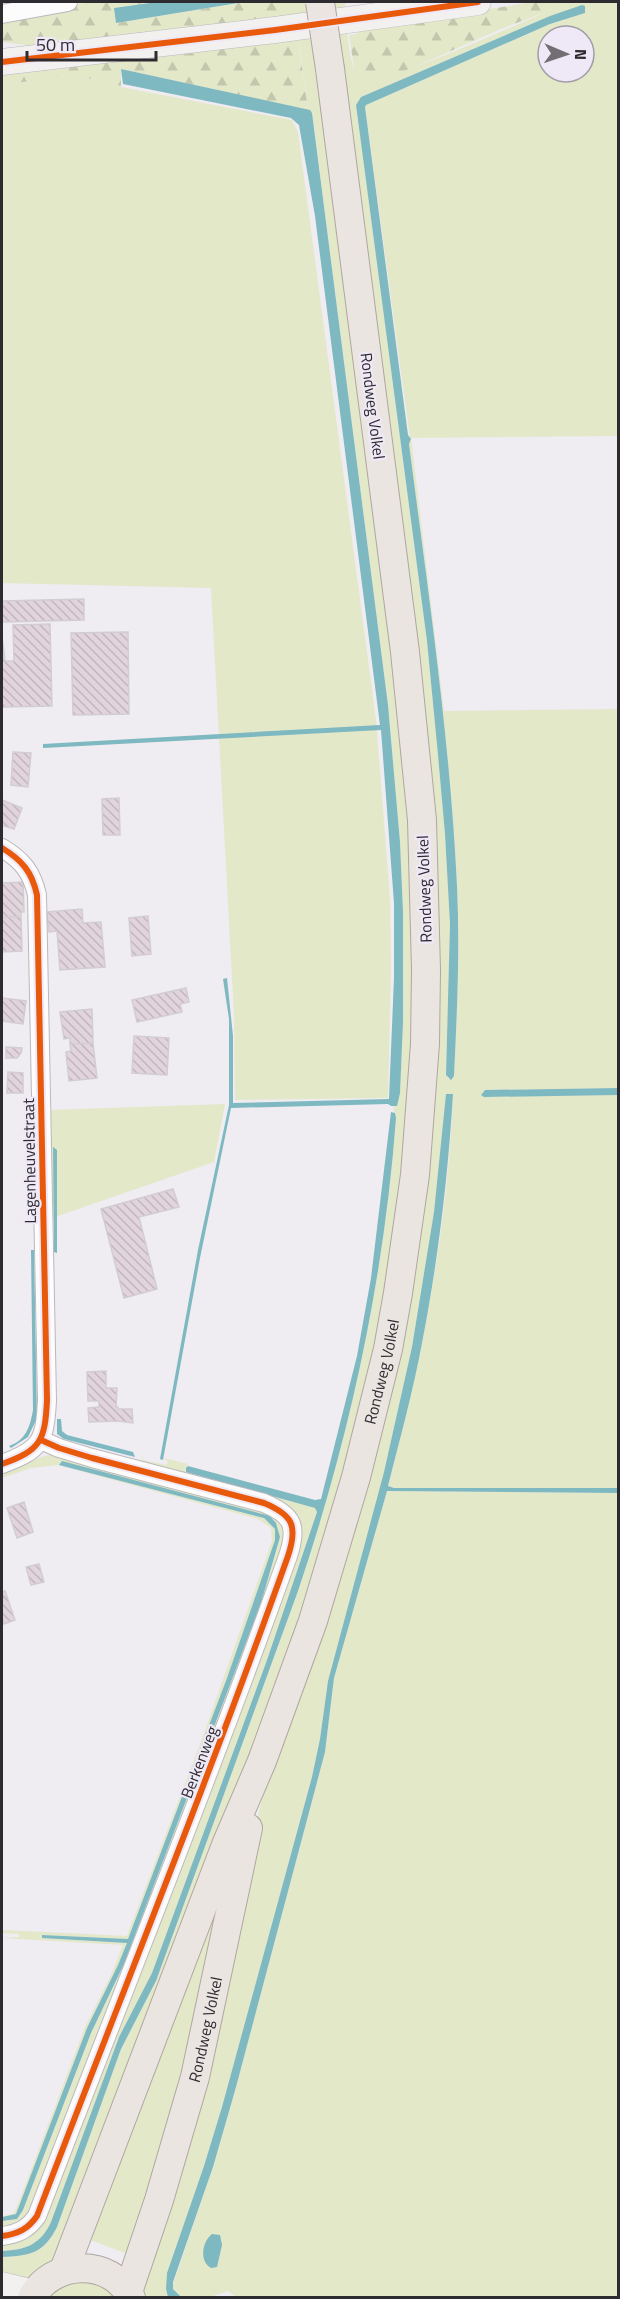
<svg xmlns="http://www.w3.org/2000/svg" width="620" height="2299" font-family="'Titillium Web',sans-serif">
<style>
.green{fill:#e3e8c9;fill-rule:evenodd}
.forest{fill:url(#forest-firs)}
.water{fill:#7eb8c0}
.building{fill:url(#building-back-hatch);stroke:#d2cdd1;stroke-width:1.5}
.lines{fill:none;stroke-linecap:round;stroke-linejoin:round}
.street-casing{stroke:#bbb8bd;stroke-width:20}
.secondary-casing{stroke:#bbb8bd;stroke-width:27}
.primary-casing{stroke:#b0a6a0;stroke-width:30}
.street{stroke:#fdfcfd;stroke-width:18}
.secondary{stroke:#f3f1ef;stroke-width:26}
.primary{stroke:#eae5e1;stroke-width:28}
.primary-bridge-casing{stroke:#b0a6a0;stroke-width:30;stroke-linecap:butt}
.primary-bridge{stroke:#eae5e1;stroke-width:28}
.cycleway-casing{stroke:#efe8f6;stroke-width:10}
.cycleway{stroke:#e8590c;stroke-width:6}
.labels{text-anchor:middle;dominant-baseline:central;stroke-width:4.5;stroke-linejoin:round;paint-order:stroke}
.street-label{font-size:16px;fill:#2e2b30;stroke:#efe8f6}
</style>
<defs>
<pattern id="forest-firs" width="22" height="20" patternUnits="userSpaceOnUse" patternTransform="scale(1.5)"><rect width="22" height="20" fill="#e3e8c9"/><path d="M5 1l3.5 6h-7zM16 11l3.5 6h-7z" fill="#c3c7ad"/></pattern>
<pattern id="building-back-hatch" width="6" height="6" patternUnits="userSpaceOnUse" patternTransform="scale(1.5)"><rect width="6" height="6" fill="#e2d4dc"/><path d="M-1 5l2 2M0 0l6 6M5-1l2 2" fill="none" stroke="#c2b6bd"/></pattern>
</defs>
<rect width="100%" height="100%" fill="#efecf2"/>
<path class="green" d="M294,2H310L406,758L416,997L405,1168L380,1334L310,1597L58,2262L24,2281L2,2277V2257C30,2256 44,2253 57,2227L121,2049L156,1981L298,1591C350,1437 384,1279 396,1118L393,1106L396,1107L400,1093L403,1022V912L400,842L388,705L312,113L308,110Z
M330,2H345C346,17 348,73 362,81C376,88 527,20 551,10L556,2H618V436L411,438L444,711L618,709V1088L485,1090L483,1091L482,1096L618,1095V1488H394L388,1486C422,1358 448,1227 453,1094L446,1096L434,1212L412,1347L384,1472L328,1681L320,1739L312,1777L222,2107L204,2166L167,2273L166,2289L168,2297H141L261,1803L272,1764L342,1560L436,1006ZM584,13L550,24L366,105L365,107L410,438L409,444C428,591 450,738 457,886C460,949 457,1013 454,1076L448,1079L446,1074L450,924L445,834L438,755L427,641L356,105L361,97L550,16ZM548,36H584V72H548Z
M66,76L95,79L121,87L292,120L298,132L376,720L390,899L391,968L388,1098L235,1100L234,1015L211,588L2,583V85Z
M225,1104L214,1162L52,1218L49,1110Z
M57,1454L271,1509L290,1535L31,2219L2,2231V2221L17,2219L23,2210L91,2033L124,1964L261,1603L280,1537L274,1519L60,1462V1465L264,1518L275,1529V1540L227,1678L128,1939L42,1935V1938L127,1943L118,1965L87,2028L16,2214L2,2217L14,2213L20,2199L85,2027L111,1975L123,1945L2,1938L19,1937V1934L2,1933V1930L127,1936L202,1739L272,1541L271,1528L258,1519L58,1465L31,1468L2,1478V1470L44,1456Z
M142,1455L143,1460L166,1465L168,1462L164,1458L188,1464L185,1471L316,1508L317,1512L267,1660L152,1973L119,2037L51,2222C41,2244 26,2250 2,2251V2240L29,2232L299,1537L300,1521L291,1509L141,1467Z
M387,1491L618,1493V2297L238,2298L228,2291L213,2296L214,2297L181,2298L172,2287L213,2167L236,2087L325,1752L334,1678Z
M215,1892L227,1897L186,2072L133,2256L85,2238Z
M90,2279L118,2298H46L60,2284Z"/>
<path class="forest" d="M90,2H157L114,8L116,23L244,2H294L296,15L57,49L2,42V18Z
M533,2H556L551,10L501,29L412,68L370,83L362,81L355,74L349,35L357,34V31Z
M298,37L308,110L121,69V87L95,79L66,76L2,85V70Z"/>
<path class="water" d="M157,2H244L116,23L114,8Z
M582,5L585,6V13L550,24L366,105L365,107L408,435L411,439L409,444C428,591 450,738 457,886C460,949 457,1013 454,1076L451,1080L446,1075L450,924L445,834L438,755L427,641L356,105L361,97L550,16Z
M121,69L310,110L312,113L388,705L400,842L403,912V1022L400,1093L397,1106H391L388,1104L231,1108L200,1258L163,1460L160,1459L198,1250L229,1105V1019L223,979L227,978L233,1036V1103L389,1099L394,978V903L381,730L43,748V744L380,725L315,216L299,125L291,118L123,84Z
M618,1088V1095L484,1097L481,1095L485,1090Z
M446,1094H453C448,1177 438,1261 422,1343C413,1391 400,1439 388,1486L394,1488H618V1493L387,1491L334,1678L325,1752L236,2087L213,2167L173,2282V2289L181,2297H168L166,2289L167,2273L204,2166L222,2107L312,1777L320,1739L328,1681L384,1472L412,1347L434,1212Z
M391,1112L395,1113L396,1118C384,1279 350,1437 298,1591L156,1981L121,2049L57,2227C44,2253 30,2256 2,2257V2251C26,2250 41,2244 51,2222L119,2037L152,1973L267,1660L317,1512L315,1508L186,1472V1468L188,1466L315,1500L321,1499L357,1356L371,1278Z
M53,1147L57,1150V1253L54,1252Z
M31,1250H34L37,1418L28,1437L11,1448L9,1446C26,1440 30,1427 33,1410Z
M57,1419H61L62,1431L67,1435L133,1452L135,1457L64,1439L57,1434Z
M62,1461L270,1516L276,1523L280,1537L261,1603L124,1964L91,2033L23,2210L17,2219L2,2221V2217L16,2214L87,2028L118,1965L127,1943L42,1938V1935L128,1939L227,1678L275,1540V1529L264,1518L59,1465Z
M212,2234L220,2235L222,2245L217,2267L211,2268C199,2261 202,2242 212,2234Z"/>
<path class="building" d="M84,599V620L2,622V601Z
M50,624L52,706L2,707V636L5,661H14L13,625Z
M128,632L129,714L73,715L71,633Z
M13,752L31,753L28,787L11,785Z
M119,798L120,835H103L102,799Z
M2,800L22,808L14,829L4,826V824L2,823Z
M23,882L24,912H21V917H2V883Z
M82,909L83,923L101,922L105,967L60,970L57,931L49,932L47,912Z
M148,916L151,954L132,956L129,918Z
M2,917H21L22,951L2,952Z
M186,988L189,1002L180,1004L182,1012L137,1022L132,1000Z
M2,998L26,1001L23,1024L2,1021Z
M92,1009L93,1043L70,1044V1038L64,1039L60,1012Z
M134,1036L169,1038L167,1075L132,1073Z
M93,1043L97,1078L69,1081L66,1052L71,1051L70,1044Z
M6,1047L22,1048L21,1053L17,1058H6Z
M8,1072L23,1073V1093H7Z
M173,1189L179,1207L139,1217L157,1289L124,1298L101,1209Z
M106,1371V1388H117L116,1407H118V1409H132L133,1423L118,1421L89,1422L88,1408L99,1407V1401H88L87,1372Z
M24,1502L33,1532L17,1538L7,1508Z
M39,1564L44,1582L31,1585L26,1567Z
M5,1591L15,1620L4,1624L2,1616V1592Z"/>
<g class="lines">
<g class="street-casing">
<path id="street" d="M2,14L68,2
M2,848C22,860 32,872 37,895L47,1400C45,1441 41,1450 2,1464
M2,2236C18,2234 28,2229 37,2216C121,1996 209,1778 288,1556C298,1526 293,1515 264,1503L92,1458L59,1448L41,1440"/>
</g>
<g class="secondary-casing">
<path id="secondary" d="M2,62L275,30L478,2
M2,2285L34,2293"/>
</g>
<g class="primary-casing">
<g id="primary">
<path id="s1" d="M64,2270L226,1845L262,1761L313,1621L356,1477L388,1349L398,1293L415,1175L425,1044L426,970L422,820L405,652L330,69"/>
<path id="s2" d="M128,2292L159,2200L195,2077L248,1828"/>
<path d="M32,2298C51,2260 112,2257 131,2298"/>
</g>
</g>
<use href="#street" class="street"/>
<use href="#secondary" class="secondary"/>
<use href="#primary" class="primary"/>
<g class="primary-bridge-casing">
<path id="primary-bridge" d="M320,2L330,69"/>
</g>
<use href="#primary-bridge" class="primary-bridge"/>
<g class="cycleway-casing">
<path id="cycleway" d="M2,62L275,30L478,2
M2,848C22,860 32,872 37,895L47,1400C45,1441 41,1450 2,1464
M2,2236C18,2234 28,2229 37,2216C121,1996 209,1778 288,1556C298,1526 293,1515 264,1503L92,1458L59,1448L41,1440"/>
</g>
<use href="#cycleway" class="cycleway"/>
</g>
<g class="labels">
<g class="street-label">
<text transform="translate(373 406) rotate(83)">Rondweg Volkel</text>
<text transform="translate(424 889) rotate(-92)">Rondweg Volkel</text>
<text transform="translate(29 1161) rotate(-91)">Lagenheuvelstraat</text>
<text stroke="none"><textPath href="#s1" startOffset="954">Rondweg Volkel</textPath></text>
<text transform="translate(199 1762) rotate(-69)">Berkenweg</text>
<text stroke="none"><textPath href="#s2" startOffset="274">Rondweg Volkel</textPath></text>
</g>
</g>
<rect width="620" height="2299" fill="none" stroke="#2e2b30" stroke-width="6"/>
<g transform="translate(566 54) rotate(92)"><circle r="28" fill="#efe8f6" stroke="#a29ca7" stroke-width="1.5"/>
<path d="M0-4.5L10 22L0 15L-10 22Z" fill="#726f74"/>
<text y="-9" font-size="16" font-weight="bold" text-anchor="middle" fill="#2e2b30">N</text>
</g>
<path d="M27 51v9h129v-9" fill="none" stroke="#2e2b30" stroke-width="3"/>
<text x="36" y="51" font-size="18" fill="#2e2b30" stroke="#efe8f6" stroke-width="4.5" paint-order="stroke">50 m</text>
</svg>
